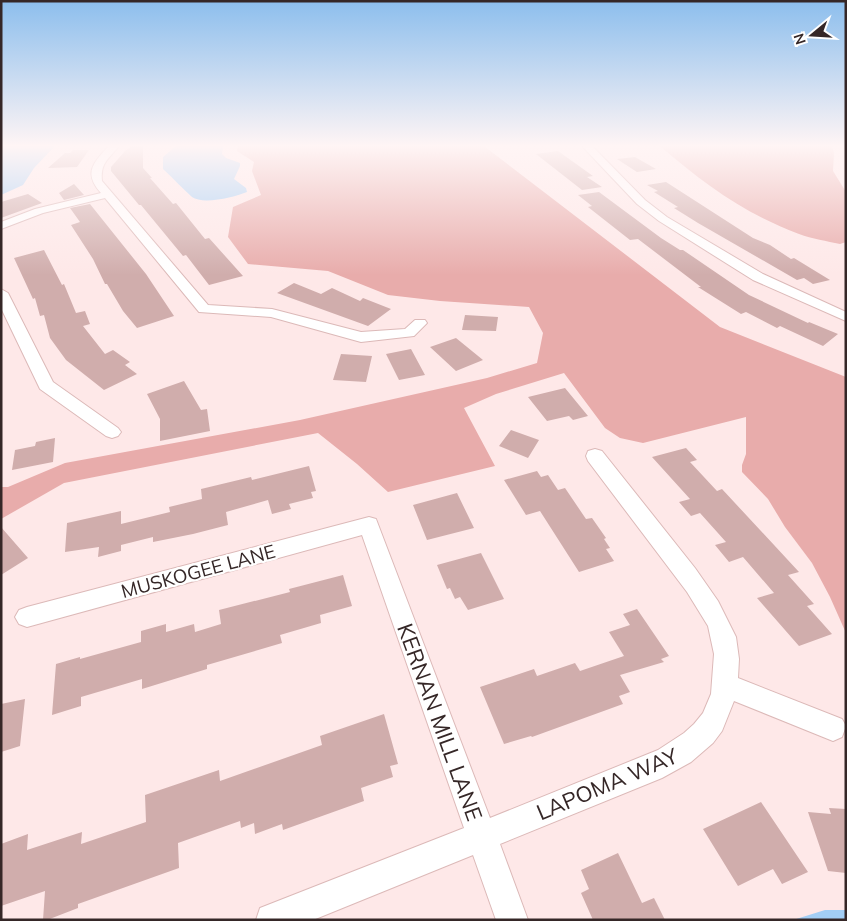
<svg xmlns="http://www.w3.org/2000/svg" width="847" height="921" font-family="Mulish,sans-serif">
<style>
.forest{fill:#e8acab}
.water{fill:#a3cef5}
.building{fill:#d0adac}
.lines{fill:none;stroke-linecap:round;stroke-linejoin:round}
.street-casing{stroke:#dcb9b8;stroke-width:2}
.street{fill:#fff;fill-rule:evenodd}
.labels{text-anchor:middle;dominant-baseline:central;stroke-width:4.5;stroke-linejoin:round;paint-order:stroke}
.street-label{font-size:19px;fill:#352727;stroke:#fff}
.near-street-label{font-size:22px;fill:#352727;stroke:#fff}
</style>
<rect width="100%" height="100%" fill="#fee8e8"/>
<path class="forest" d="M238,146H484L720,327L846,377V633L830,597L812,563L785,527L768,499L742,472V465L746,454V417L643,443L620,438L605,428L564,373L496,394L464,408L495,466L388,492L357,464L318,433L64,483L1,519V487H8L65,463L300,420L487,378L537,363L543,333L529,307L440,301L388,295L328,271L248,264L228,237L233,207L261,195L252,171L254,162L237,151Z
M660,146H832L834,153L833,171L846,192V242L840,244C827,241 812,239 799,234C745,214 704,184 660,146Z"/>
<path class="water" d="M1,146H54V147L34,168L23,185L1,195Z
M176,146H223L222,154L226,158L240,163V166L234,179L246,188L247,192C235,197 203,205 192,197C183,189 173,178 163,169V157Z
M825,910H846V920H793Z"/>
<path class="building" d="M132,146H143V168L152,178H150L173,204L176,203L205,239L209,238L243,276L209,285L186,255L183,256L141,205H139L111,171V167L125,151Z
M73,150H89L77,167L48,168L65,153H70Z
M558,151L593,176L587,177L602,187L582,190L536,154Z
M635,157L656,169L637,172L617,159Z
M666,182L753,238L770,245L791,259L794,258L830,280L813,284L804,278L797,280L698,223L674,208L678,207L654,192L658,191L647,185Z
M74,184L84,195L64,200L59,193Z
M599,192L661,238L680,250H683L749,295L808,323L809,322L838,334L823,346L780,326L777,328L746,312L741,314L698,287H701L638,239L630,240L588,207L592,206L578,195Z
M28,194L42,203L1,218V202Z
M90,204L146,274L174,316L137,328L123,311L107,284H105L93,259L71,225L80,222L70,208Z
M44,250L62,285L64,284L76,313L85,311L90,324L83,326L105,354L113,350L130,362L125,365L137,374L104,390L66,360L50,338L44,315L40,316L35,298L33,299L14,258Z
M294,283L321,294L332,288L360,301L363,298L391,309L368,326L277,293Z
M465,315L498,317L496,331L462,330Z
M456,338L483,360L456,371L430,347Z
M411,349L425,375L399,380L386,354Z
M341,354L372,356L366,382L333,380Z
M184,381L201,410L207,409L210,431L160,441V419L147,394Z
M565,388L588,416L573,420L569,416L547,421L528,397Z
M511,430L539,440L528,458L499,446Z
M55,438L53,462L12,470L15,450L35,446L36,442Z
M686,448L697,460L690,462L717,491L722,489L799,572L788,575L814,604L807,606L832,634L799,646L757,598L774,593L743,557L729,562L715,545L726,542L700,513L691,516L679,502L690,499L652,457Z
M309,466L316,491L311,492L313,498L289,504L291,509L272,514L268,500L226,512L228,525L193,534L153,542V537L121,545V551L98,557L99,547L65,552L67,523L121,511V524L170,512L169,507L202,499L201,489L251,477L252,480Z
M537,471L541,477L548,475L558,490L565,488L586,519L592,518L606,538L604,539L610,548L606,549L614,561L579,572L540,511L526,515L504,480Z
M457,493L474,528L427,540L413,505Z
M1,527L28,558L1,575Z
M481,553L504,599L468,610L460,597L455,599L450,588L447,589L437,565Z
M343,575L352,606L320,615L321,623L280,635L282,643L207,665V669L142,689V679L81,697V706L52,715L56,664L80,657V659L141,642V631L166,624V632L194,624L195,632L221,624L219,610L290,592L289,589Z
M637,609L669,656L661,659L664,662L620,675L630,692L619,696L623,704L532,737L531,736L504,744L480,687L534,669L537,676L575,663L580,671L624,656L609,632L630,625L623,614Z
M25,699L20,746L1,752V704Z
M384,714L398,764L390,766L393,777L361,788L364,801L283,830L282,824L255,834L254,823L241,828L240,821L178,843L179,868L78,904V908L47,920H43L45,891L1,906V844L28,834L27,850L82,832L81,844L146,822L145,795L219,770L220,781L322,745L320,736Z
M761,802L808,872L782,884L773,869L738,886L703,829Z
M829,808L846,809V873L828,871L808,812L831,814Z
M618,853L642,903L654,898L665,920H593L581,893L589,889L581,870Z"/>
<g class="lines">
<g class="street-casing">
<path id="street" d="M109,146H119C108,160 100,163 102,181L208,305L272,309L361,332L405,329L415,320H425L427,323L414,336L361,342L271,317L199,312L105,198L43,213L1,229V222L35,209L101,193C83,173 93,163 109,146Z
M582,146H592L645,200L667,217L763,274L846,312V321L753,280L659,221L637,204Z
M1,289L8,293L53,382L118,428L121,432L118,436L112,438L106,436L40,389L1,308Z
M595,449L602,451L695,568L718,601L736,637L739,659L738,678L842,719L846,726L842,737L833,741L734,701L722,731L713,743L691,762L662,778L500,844L528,920H496L473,855L313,920H256L260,908L464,828L362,535L27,627L19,624L15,617L19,610L27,607L369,517L376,519L490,818L658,750L684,733L694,724L703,713L711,694L714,654L708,626L687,592L588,461L586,456L588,451Z"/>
</g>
<use href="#street" class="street"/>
</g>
<linearGradient id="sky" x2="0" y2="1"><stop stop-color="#8cbeed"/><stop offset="0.53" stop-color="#fff5f5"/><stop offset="1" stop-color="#fff5f5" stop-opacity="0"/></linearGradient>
<rect width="847" height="275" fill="url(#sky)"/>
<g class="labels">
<g class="street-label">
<text transform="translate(198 571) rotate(-15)">MUSKOGEE LANE</text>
</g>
<g class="near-street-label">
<text transform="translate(440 722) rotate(70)">KERNAN MILL LANE</text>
<text transform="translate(607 784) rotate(-23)">LAPOMA WAY</text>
</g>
</g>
<rect width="847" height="921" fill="none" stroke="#352727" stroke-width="5"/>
<g transform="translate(812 35) rotate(252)" stroke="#ffffff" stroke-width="4" paint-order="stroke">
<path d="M0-4L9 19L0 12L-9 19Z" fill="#352727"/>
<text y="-8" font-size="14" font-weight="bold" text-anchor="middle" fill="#352727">N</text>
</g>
</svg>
